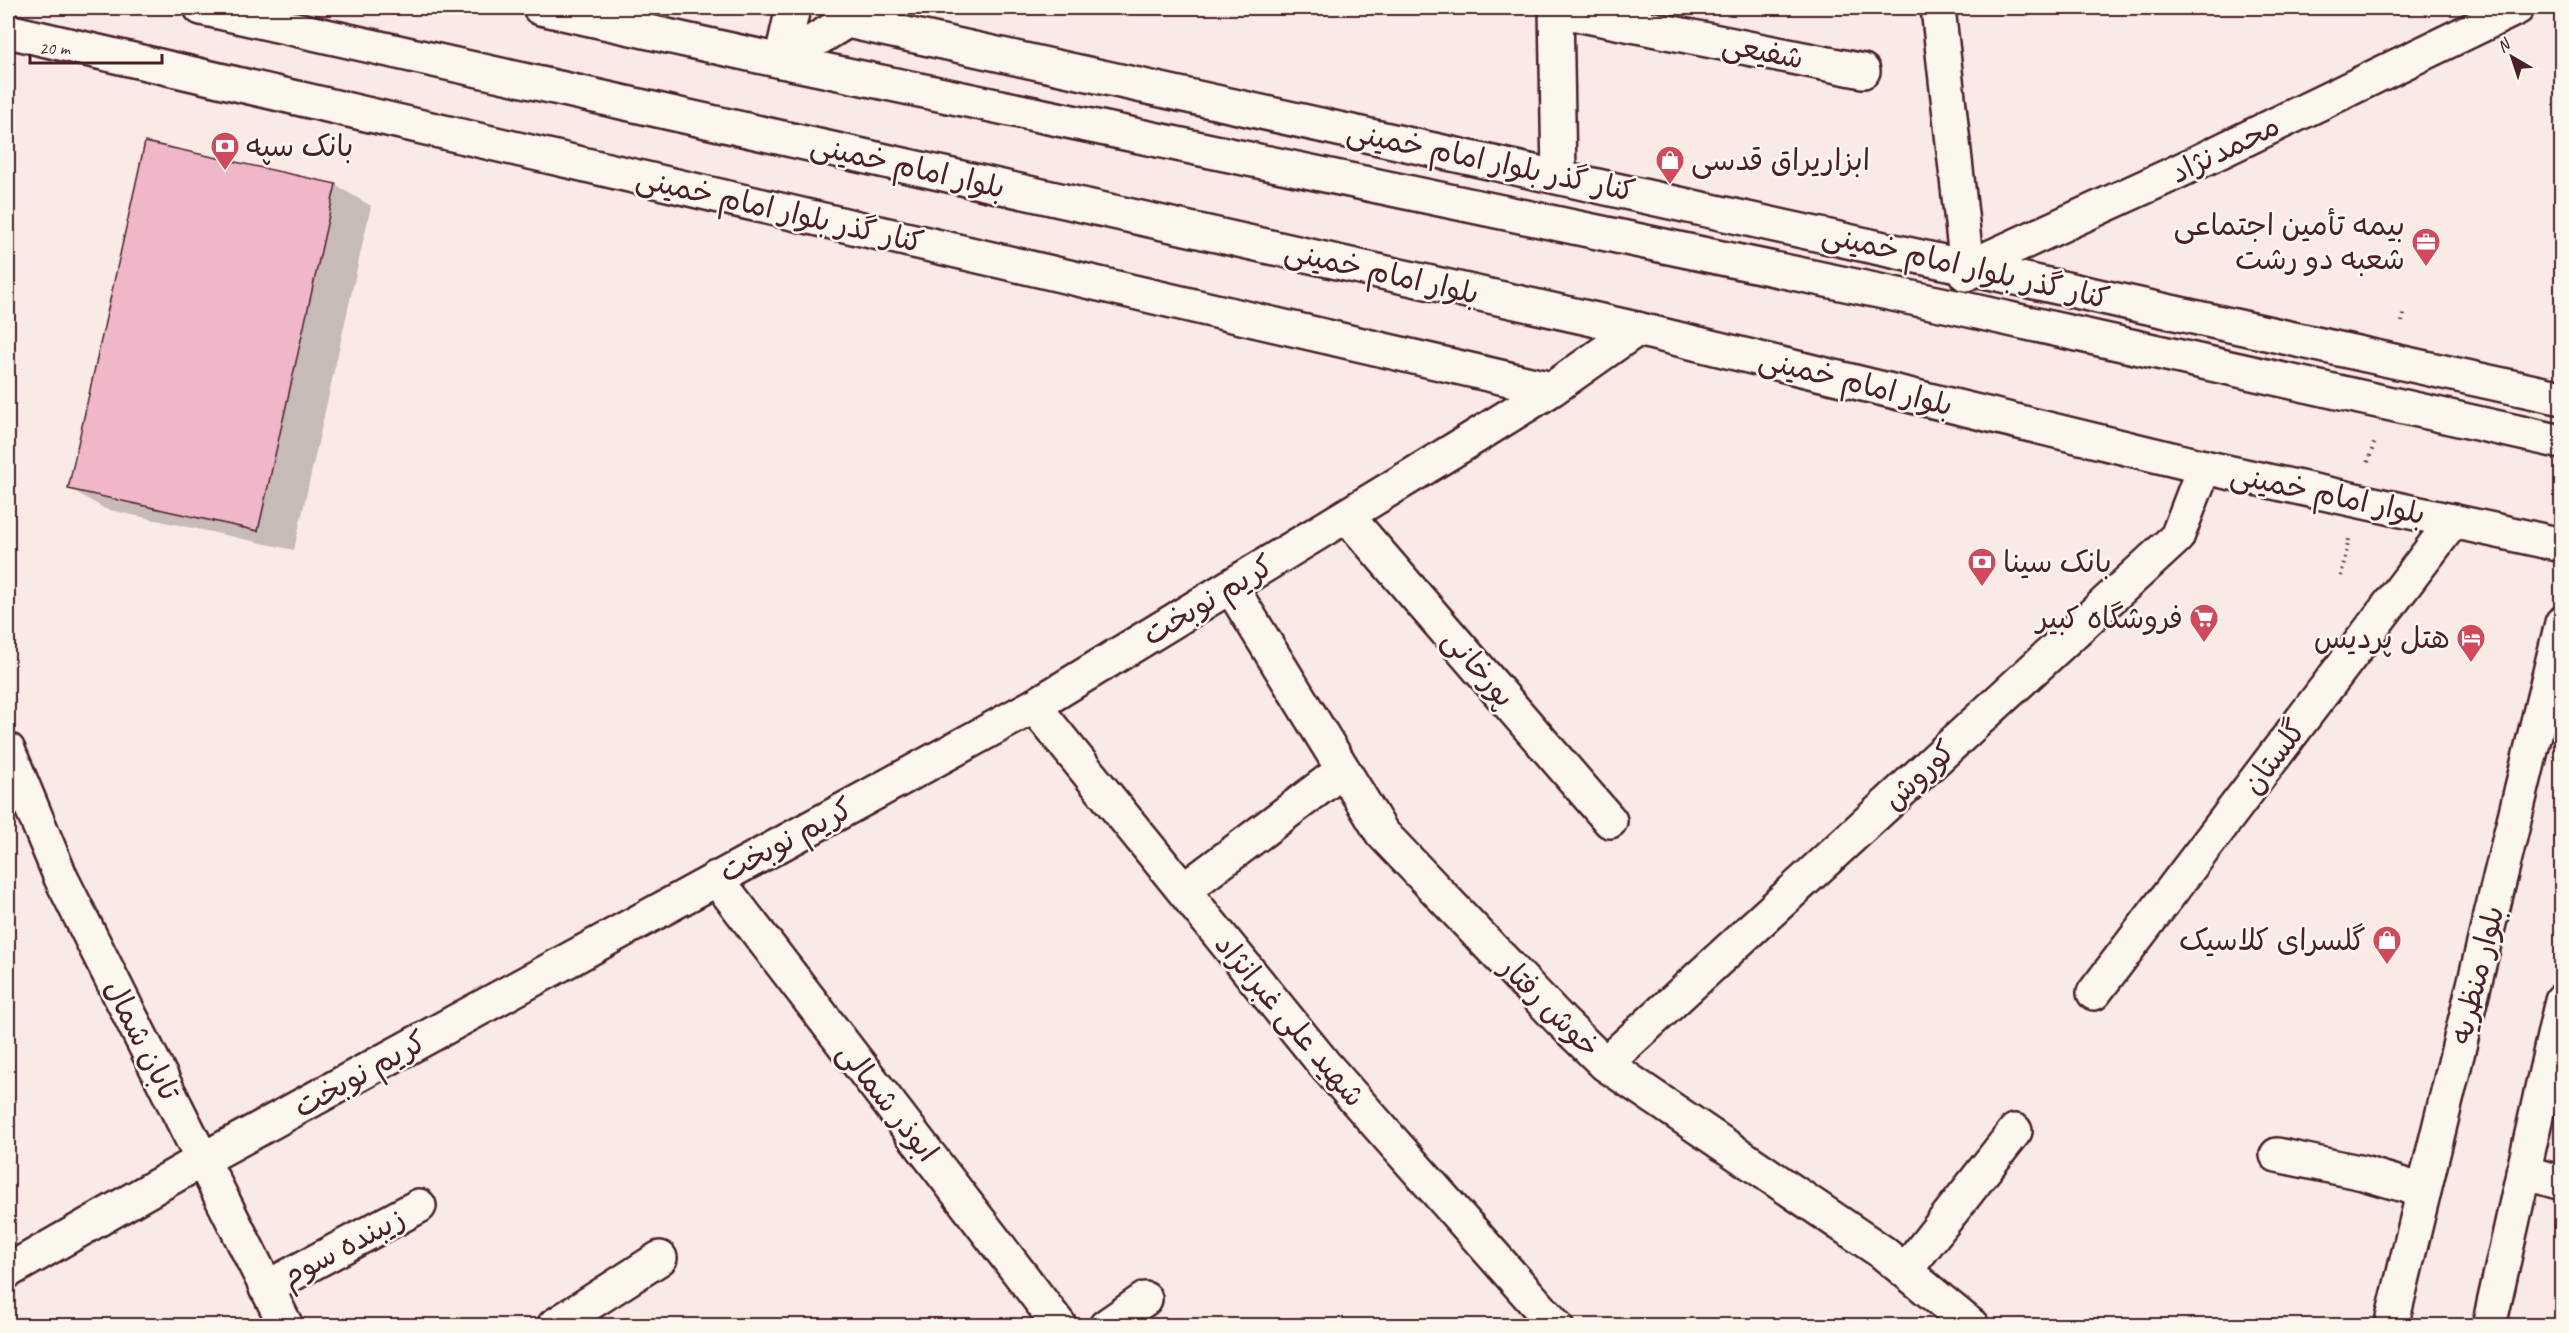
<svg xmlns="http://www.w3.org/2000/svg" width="2569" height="1333" font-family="Caveat,'Playpen Sans Arabic',sans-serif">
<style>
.shadow{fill:#0003}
.building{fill:#f0b7c9;stroke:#4a1f2b;stroke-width:1.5}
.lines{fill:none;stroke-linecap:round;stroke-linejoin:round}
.minor-casing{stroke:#4a1f2b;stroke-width:38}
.major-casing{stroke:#4a1f2b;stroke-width:38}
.path{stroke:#4a1f2b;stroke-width:4;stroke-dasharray:1.5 4.5;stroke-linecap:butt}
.minor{stroke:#fbf7ec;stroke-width:33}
.major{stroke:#fbf7ec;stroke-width:33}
.labels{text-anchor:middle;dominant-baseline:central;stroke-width:5;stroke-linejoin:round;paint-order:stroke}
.street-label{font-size:30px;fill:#4a1f2b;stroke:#fbf7ec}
.poi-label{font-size:30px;fill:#4a1f2b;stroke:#fbf7ec;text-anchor:end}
</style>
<rect width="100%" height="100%" fill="#f9eae5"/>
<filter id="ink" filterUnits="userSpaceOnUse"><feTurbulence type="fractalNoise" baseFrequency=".0167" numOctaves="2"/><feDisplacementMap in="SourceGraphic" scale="12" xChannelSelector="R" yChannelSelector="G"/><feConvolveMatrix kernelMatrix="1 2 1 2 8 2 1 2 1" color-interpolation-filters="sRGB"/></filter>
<g filter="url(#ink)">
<path class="shadow" d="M335,185L371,206L294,550L105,509L69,488Z"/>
<path class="building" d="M145,142L336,184L258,531L68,489Z"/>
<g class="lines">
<g class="minor-casing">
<path id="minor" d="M1556,8L1559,176
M1938,8L1967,268
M1557,10L1863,71
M8,31L1552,389
M781,61L847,21L2562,398
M781,61L793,8
M1966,274L1967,268L2173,174L2517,8
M1347,516L1610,821
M1231,587L1382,833L1561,1021L1605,1064L1882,1252L1972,1326
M1034,706L1324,1064L1556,1326
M8,750L61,878L286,1326
M716,878L1060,1326
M1184,890L1343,770
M2094,993L2453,521
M1605,1064L2177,537L2204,467
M2277,1155L2363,1173L2424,1191
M2523,1172L2562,1183
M8,1271L202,1160L1034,706L1462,445L1552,389L1637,329
M1905,1271L2015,1131
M266,1288L419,1206
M554,1326L660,1258
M1106,1326L1145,1299"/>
</g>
<g class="major-casing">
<path id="major" d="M201,8L1637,329L2204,467L2562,545
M540,8L781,61L1960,308L2562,442
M2391,1326L2562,623
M2489,1326L2562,1000"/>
</g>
<path class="path" d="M2402,322L2404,311
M2368,462L2375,441
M2341,576L2349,539"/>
<use href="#minor" class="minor"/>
<use href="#major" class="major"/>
</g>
</g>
<defs>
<g id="bank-pin" transform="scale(1.5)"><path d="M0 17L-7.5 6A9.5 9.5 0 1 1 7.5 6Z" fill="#d1495b" stroke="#fbf7ec"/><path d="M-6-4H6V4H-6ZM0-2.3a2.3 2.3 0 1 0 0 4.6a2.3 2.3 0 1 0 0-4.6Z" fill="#fff"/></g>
<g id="shop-pin" transform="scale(1.5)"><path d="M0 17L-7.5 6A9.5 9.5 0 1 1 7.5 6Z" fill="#d1495b" stroke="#fbf7ec"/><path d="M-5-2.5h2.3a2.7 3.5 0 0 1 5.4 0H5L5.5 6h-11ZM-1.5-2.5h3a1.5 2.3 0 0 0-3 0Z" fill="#fff"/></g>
<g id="office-pin" transform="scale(1.5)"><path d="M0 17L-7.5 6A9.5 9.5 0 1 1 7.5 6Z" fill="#d1495b" stroke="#fbf7ec"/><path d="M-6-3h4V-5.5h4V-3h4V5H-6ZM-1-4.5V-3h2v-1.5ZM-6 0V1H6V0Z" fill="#fff"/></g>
<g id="supermarket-pin" transform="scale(1.5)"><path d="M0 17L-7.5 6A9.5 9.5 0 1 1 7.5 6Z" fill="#d1495b" stroke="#fbf7ec"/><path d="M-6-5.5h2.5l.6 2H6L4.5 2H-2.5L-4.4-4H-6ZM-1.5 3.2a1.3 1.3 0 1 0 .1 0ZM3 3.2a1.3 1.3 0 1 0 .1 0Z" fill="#fff"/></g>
<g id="hotel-pin" transform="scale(1.5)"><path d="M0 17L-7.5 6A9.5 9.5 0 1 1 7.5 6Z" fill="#d1495b" stroke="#fbf7ec"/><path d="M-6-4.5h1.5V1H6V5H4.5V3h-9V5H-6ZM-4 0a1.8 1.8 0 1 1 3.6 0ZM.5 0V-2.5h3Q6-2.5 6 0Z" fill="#fff"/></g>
</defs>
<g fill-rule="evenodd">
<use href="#bank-pin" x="225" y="146"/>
<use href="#shop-pin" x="1670" y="160"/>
<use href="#office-pin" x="2426" y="242"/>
<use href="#bank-pin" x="1982" y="562"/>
<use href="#supermarket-pin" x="2204" y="618"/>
<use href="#hotel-pin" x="2471" y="638"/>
<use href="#shop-pin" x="2387" y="940"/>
</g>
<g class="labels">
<g class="street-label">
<text transform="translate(1763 51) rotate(11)">شفیعی</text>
<text transform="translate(2225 149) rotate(-26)">محمدنژاد</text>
<text transform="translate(1491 161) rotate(12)">کنار گذر بلوار امام خمینی</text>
<text transform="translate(908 166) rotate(13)">بلوار امام خمینی</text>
<text transform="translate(780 210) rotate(13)">کنار گذر بلوار امام خمینی</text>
<text transform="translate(1966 266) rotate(13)">کنار گذر بلوار امام خمینی</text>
<text transform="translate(1382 272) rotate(13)">بلوار امام خمینی</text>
<text transform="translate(1856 382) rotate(14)">بلوار امام خمینی</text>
<text transform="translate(2328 494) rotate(12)">بلوار امام خمینی</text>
<text transform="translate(1208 600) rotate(-31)">کریم نوبخت</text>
<text transform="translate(1479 668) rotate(49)">پورخانی</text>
<text transform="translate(2274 757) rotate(-53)">گلستان</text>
<text transform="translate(1919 775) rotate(-43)">کوروش</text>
<text transform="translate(786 840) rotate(-28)">کریم نوبخت</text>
<text transform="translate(2477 975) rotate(-76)">بلوار منظریه</text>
<text transform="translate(1550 1007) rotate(45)">خوش رفتار</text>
<text transform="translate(1290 1020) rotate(50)">شهید علی غبرانژاد</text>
<text transform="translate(142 1040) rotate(63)">تابان شمال</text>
<text transform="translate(360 1074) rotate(-29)">کریم نوبخت</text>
<text transform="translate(888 1102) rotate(52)">ابوذر شمالی</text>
<text transform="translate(343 1247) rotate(-28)">زیبنده سوم</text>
</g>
<g class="poi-label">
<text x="246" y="146" text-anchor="start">بانک سپه</text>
<text x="1691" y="160" text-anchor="start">ابزاریراق قدسی</text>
<text x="2405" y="225">بیمه تأمین اجتماعی<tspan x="2405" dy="34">شعبه دو رشت</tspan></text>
<text x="2003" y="562" text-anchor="start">بانک سینا</text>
<text x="2183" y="618">فروشگاه کبیر</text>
<text x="2450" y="638">هتل پرديس</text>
<text x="2366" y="940">گلسرای کلاسیک</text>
</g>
</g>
<rect width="2569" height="1333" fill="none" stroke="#fbf7ec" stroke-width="30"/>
<rect x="15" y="15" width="2539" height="1303" fill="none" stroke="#4a1f2b" stroke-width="2" filter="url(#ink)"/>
<g transform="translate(2512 57) rotate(321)" stroke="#fbf7ec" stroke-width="4.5" paint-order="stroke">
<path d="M0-4.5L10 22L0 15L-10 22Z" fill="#4a1f2b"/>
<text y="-9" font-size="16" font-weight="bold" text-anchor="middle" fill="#4a1f2b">N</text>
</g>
<path d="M30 54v9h132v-9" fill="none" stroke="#4a1f2b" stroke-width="3"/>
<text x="39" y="54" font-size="18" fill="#4a1f2b" stroke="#fbf7ec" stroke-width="4.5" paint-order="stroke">20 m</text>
</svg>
